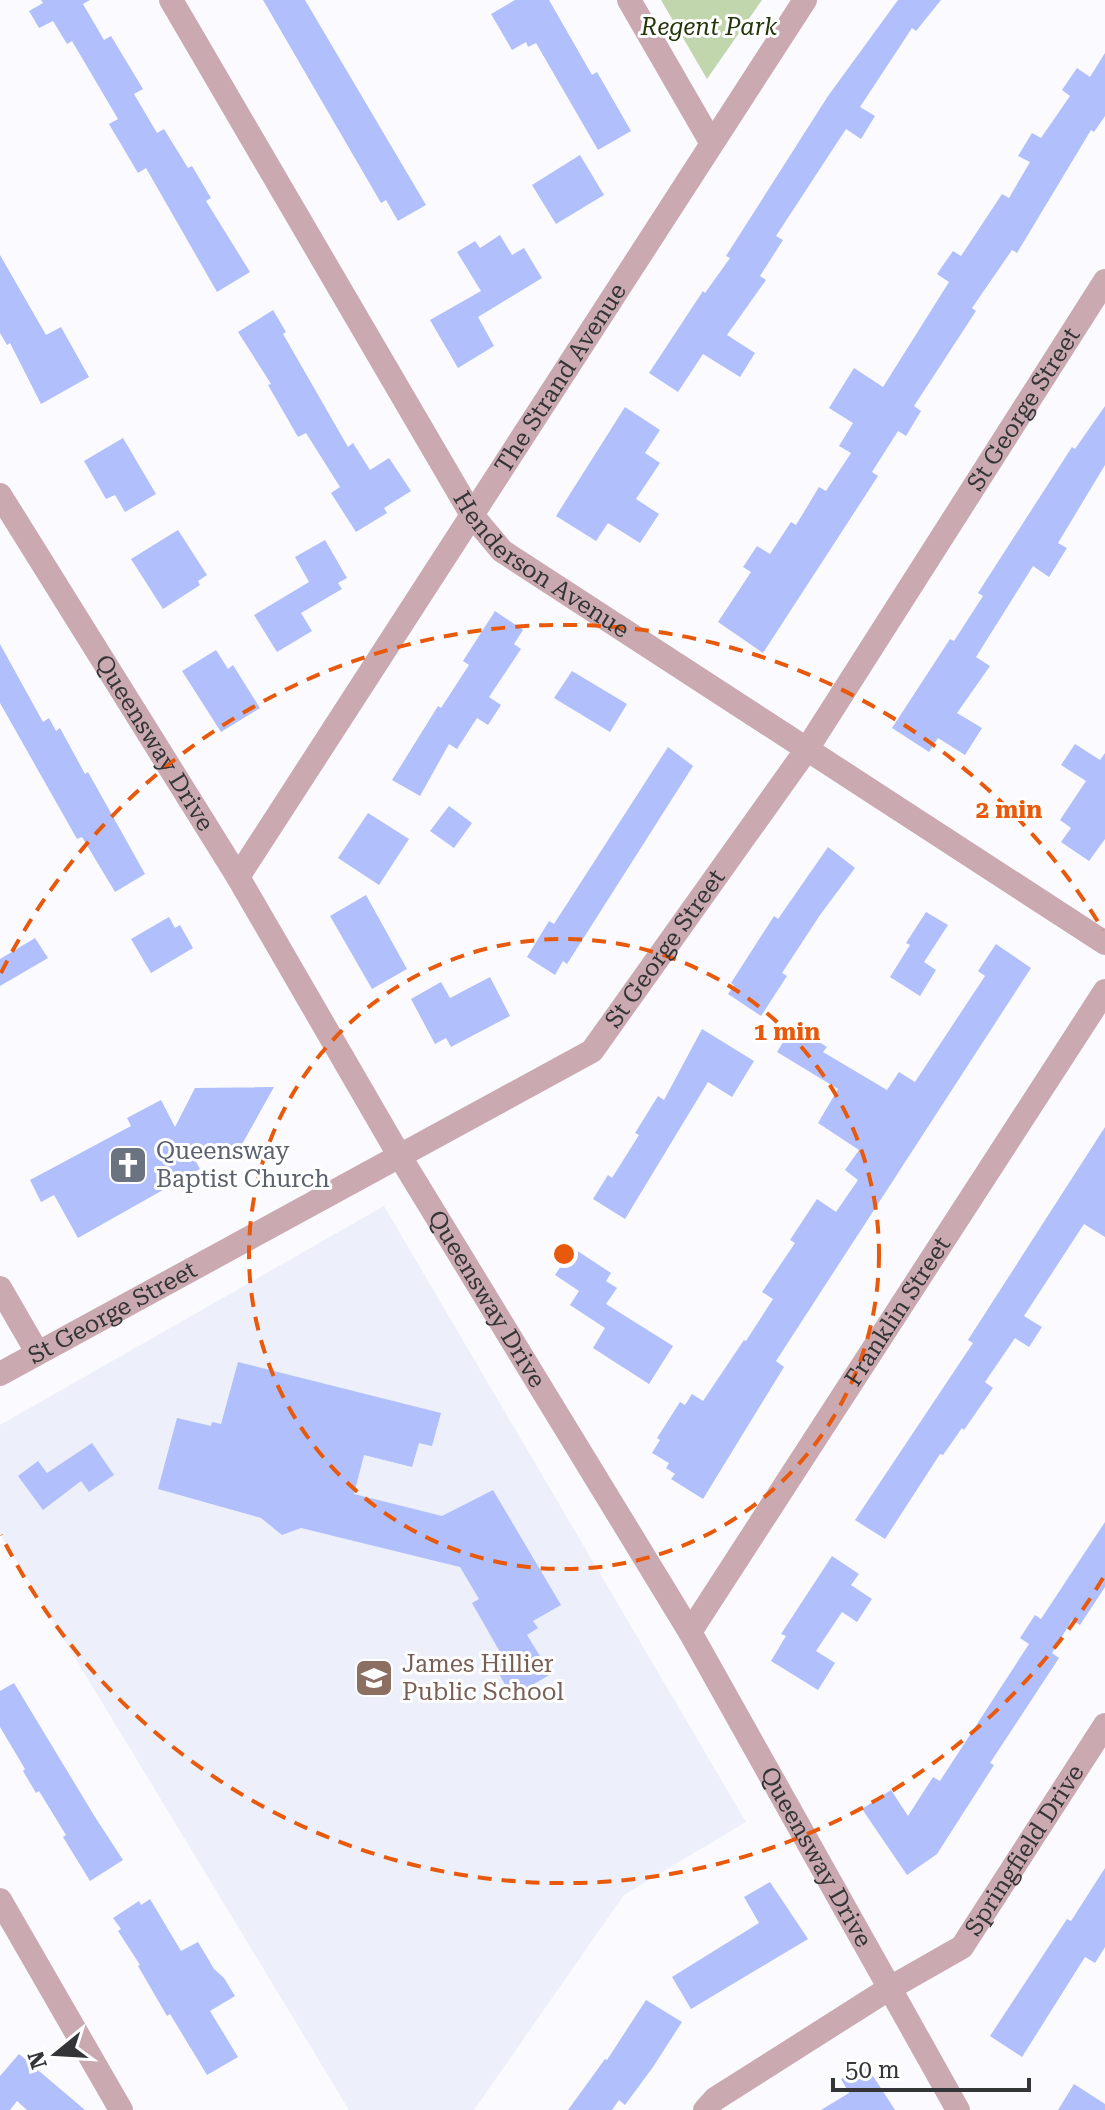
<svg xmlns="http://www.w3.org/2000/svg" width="1105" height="2110" font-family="'Roboto Serif',serif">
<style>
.built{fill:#edf0fa}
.green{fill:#c1d6ad}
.building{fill:#b1bffc}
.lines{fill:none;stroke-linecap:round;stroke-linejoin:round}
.minor{stroke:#caa9b1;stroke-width:24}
.ring{fill:none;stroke:#e8590c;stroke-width:4;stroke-dasharray:14 10}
.labels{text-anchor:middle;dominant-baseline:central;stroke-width:6;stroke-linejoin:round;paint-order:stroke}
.park-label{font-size:24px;font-style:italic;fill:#24360b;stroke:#fff}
.street-label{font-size:24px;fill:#343537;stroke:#fff}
.worship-label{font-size:24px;fill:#5b616d;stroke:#fff;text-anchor:start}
.education-label{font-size:24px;fill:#785e54;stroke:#fff;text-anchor:start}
.centre{fill:#e8590c;stroke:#fff;stroke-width:4}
.ring-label{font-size:24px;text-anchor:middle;font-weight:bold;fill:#e8590c;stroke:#fff;stroke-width:6;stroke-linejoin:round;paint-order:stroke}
</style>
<rect width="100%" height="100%" fill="#fbfbff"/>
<path class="built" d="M384,1206L746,1822L624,1895L474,2110H349L0,1534V1425Z"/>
<path class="green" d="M661,0H762L707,79Z"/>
<path class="building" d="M41,0H90L83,4L104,40L111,36L143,89L134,94L157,133L164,129L188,168L192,166L211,198L206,201L250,272L217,292L146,168L138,173L109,124L118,119L72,41L67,44L53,21L39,28L29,11L43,3Z
M263,0H305L426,205L398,221L386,200L381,203Z
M515,0H549L592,75L597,72L631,131L598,150L536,43L528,47L526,42L512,50L491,14Z
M898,0H941L916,31L912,28L860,107L875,116L861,139L846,129L776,236L783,240L760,276L766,280L727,335L755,353L740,377L703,354L678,392L649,373L703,291L705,293L730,258L726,256L828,96Z
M1105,53V116L1094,132L1091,130L1017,253L1012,250L972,308L976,311L914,406L921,411L906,436L898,431L872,472L878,476L763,653L718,622L751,572L743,567L757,546L770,554L791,522L796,525L819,487L826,491L851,453L839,446L853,423L829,408L854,368L883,387L949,282L937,274L953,251L961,256L1002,194L1009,198L1030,162L1018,156L1032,133L1041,138L1070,96L1062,90L1077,68L1090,77Z
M580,155L604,195L556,224L532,185Z
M500,235L512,255L524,248L542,278L478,317L494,346L458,368L430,320L481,291L457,252L475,241L480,248Z
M0,255L46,335L61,327L89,377L41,404L10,343L7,345L0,333Z
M273,310L286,332L283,334L348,447L353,443L370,470L389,458L411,491L384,508L387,513L356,532L331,493L340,487L306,433L298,437L268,385L271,384L238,332Z
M1105,406V465L1058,543L1067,548L1049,577L1033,566L976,657L990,666L957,713L982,728L965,755L938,738L929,752L892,728L950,639L954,641L983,596L978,593L1072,447L1075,449Z
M625,407L660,430L645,453L660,463L636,499L659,514L640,543L608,523L596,541L556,516Z
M123,438L156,494L125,512L115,495L106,499L84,461Z
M178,530L207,575L198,581L200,585L163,609L131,559Z
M325,540L347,578L338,583L342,589L301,613L312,631L277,652L254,615L309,582L295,557Z
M495,611L523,630L514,644L521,649L489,697L501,705L488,725L477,718L457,749L449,744L420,796L392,780L438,706L441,708L469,665L463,661Z
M0,644L43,722L49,718L56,731L60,728L85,774L88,772L145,874L115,892L82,837L77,839L0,703Z
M216,650L228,669L233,665L260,708L221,732L182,671Z
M572,671L627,704L610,732L554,698Z
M1075,744L1100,760L1105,753V839L1089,861L1061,842L1071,828L1060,820L1086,781L1061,765Z
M668,747L693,766L567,964L563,961L555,975L527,957L549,921L554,924Z
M449,806L472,823L454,848L430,831Z
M368,813L409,839L379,885L338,858Z
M828,847L855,868L820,915L782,973L787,976L761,1016L728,994L734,985L731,983L774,916L778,919Z
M366,895L407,969L372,989L330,916Z
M926,912L948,925L924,962L936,970L920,996L890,977L910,945L906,943Z
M169,917L175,928L180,925L193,948L151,973L131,939Z
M35,938L48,958L0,986V959Z
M996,944L1031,968L776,1361L784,1367L703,1499L671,1479L675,1474L666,1468L669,1463L652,1453L660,1440L657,1438L680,1402L685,1405L692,1394L703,1401L744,1340L746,1341L773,1299L762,1292L795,1243L790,1240L817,1199L836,1212L858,1180L845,1170L859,1150L818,1123L838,1089L777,1052L793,1026L827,1047L823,1052L887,1090L899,1072L915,1082L985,976L978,971Z
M490,977L510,1016L451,1047L446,1038L435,1044L411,999L441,982L450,998Z
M702,1029L754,1061L732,1097L708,1082L625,1219L593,1199L608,1175L612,1178L639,1135L635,1133L658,1096L664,1100Z
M274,1087L236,1155L194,1158L200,1169L78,1238L54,1195L41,1202L30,1180L131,1126L127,1118L161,1100L175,1127L195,1088Z
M1105,1127V1237L1084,1224L1024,1316L1042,1327L1029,1347L1015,1338L985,1382L993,1388L964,1430L962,1428L943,1455L940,1454L885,1539L855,1520L973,1343L968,1340Z
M573,1248L611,1273L606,1281L617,1288L606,1304L673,1346L649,1384L593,1348L605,1328L570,1305L579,1291L555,1275Z
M238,1362L441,1413L432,1446L419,1443L412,1467L364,1455L354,1494L442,1516L493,1490L561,1605L533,1621L538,1628L527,1635L551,1674L512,1697L490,1658L500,1652L472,1603L479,1599L460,1567L301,1528L282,1535L261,1518L158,1489L177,1418L211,1426L212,1422L221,1424Z
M92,1443L114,1475L89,1492L81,1481L43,1510L18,1476L38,1461L47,1473Z
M1105,1522V1587L1080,1625L1072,1620L1052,1653L1059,1658L990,1763L994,1765L937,1854L907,1875L862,1809L891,1790L908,1816L933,1777L940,1781L1029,1644L1020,1638L1035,1615L1041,1619Z
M832,1556L859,1574L851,1585L872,1599L857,1622L842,1612L816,1651L835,1663L818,1690L771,1661L786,1636L781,1634Z
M14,1683L95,1817L123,1860L90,1881L63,1837L66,1835L39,1791L36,1793L23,1771L25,1769L0,1727V1691Z
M1105,1868V1947L1095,1963L1085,1957L1022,2057L990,2036L1067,1919L1071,1921Z
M770,1882L808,1939L691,2009L672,1977L759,1923L744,1897Z
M150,1899L181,1951L198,1942L214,1969L224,1978L235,1996L210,2011L238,2057L207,2075L170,2014L167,2016L138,1966L140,1965L118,1931L121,1929L113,1918L139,1901L141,1905Z
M646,2000L682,2022L653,2067L625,2105L619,2100L612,2110H568L605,2059L607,2060Z
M19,2054L85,2110H27L17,2101L10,2110H0V2076Z
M866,2065L895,2110H821L849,2093L841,2079Z
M1074,2084L1105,2104V2110H1058Z"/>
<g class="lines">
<g class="minor">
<path id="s1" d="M171,0L472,515L502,551L1105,943"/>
<path d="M629,0L711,142"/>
<path id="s2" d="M0,495L238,877L399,1155L690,1632L958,2110"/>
<path id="s3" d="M238,877L805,0"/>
<path d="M0,1288L37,1352"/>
<path id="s4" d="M0,1374L592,1051L807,749L1105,281"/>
<path id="s5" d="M690,1632L1105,991"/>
<path d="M0,1900L121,2110"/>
<path id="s6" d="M705,2110L715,2099L890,1988L962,1947L1105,1725"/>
</g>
</g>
<g class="ring">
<circle cx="564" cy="1254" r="315"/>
<path d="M1103 1578A629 629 0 0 1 1 1535M1 973A629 629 0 0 1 1103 930"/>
</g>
<defs>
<g id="church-square" transform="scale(2)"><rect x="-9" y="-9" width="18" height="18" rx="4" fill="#6b7280" stroke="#fff"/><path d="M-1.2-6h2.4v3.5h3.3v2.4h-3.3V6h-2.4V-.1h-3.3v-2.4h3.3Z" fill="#fff"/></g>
<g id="school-square" transform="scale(2)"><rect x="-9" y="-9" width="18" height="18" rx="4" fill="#8d6e63" stroke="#fff"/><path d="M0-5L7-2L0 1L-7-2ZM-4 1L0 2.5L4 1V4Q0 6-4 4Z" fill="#fff"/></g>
</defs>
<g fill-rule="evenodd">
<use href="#church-square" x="128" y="1165"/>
<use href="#school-square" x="374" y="1678"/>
</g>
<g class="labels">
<g class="park-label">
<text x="709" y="27">Regent Park</text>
</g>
<g class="street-label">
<text stroke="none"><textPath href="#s3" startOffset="594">The Strand Avenue</textPath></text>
<text stroke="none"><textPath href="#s4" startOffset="1448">St George Street</textPath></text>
<text stroke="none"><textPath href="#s1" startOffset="682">Henderson Avenue</textPath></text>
<text stroke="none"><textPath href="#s2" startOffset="292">Queensway Drive</textPath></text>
<text stroke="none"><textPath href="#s4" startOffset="800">St George Street</textPath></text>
<text stroke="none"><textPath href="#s2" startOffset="940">Queensway Drive</textPath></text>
<text stroke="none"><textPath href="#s5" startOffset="382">Franklin Street</textPath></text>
<text stroke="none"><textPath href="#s4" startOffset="128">St George Street</textPath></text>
<text stroke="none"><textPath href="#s6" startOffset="420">Springfield Drive</textPath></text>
<text stroke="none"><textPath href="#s2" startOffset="1588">Queensway Drive</textPath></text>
</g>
<g class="worship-label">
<text x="156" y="1151">Queensway<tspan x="156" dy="28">Baptist Church</tspan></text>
</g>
<g class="education-label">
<text x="402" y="1664">James Hillier<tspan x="402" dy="28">Public School</tspan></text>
</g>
</g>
<circle cx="564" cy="1254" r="12" class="centre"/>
<g class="ring-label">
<text x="1009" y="818">2 min</text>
<text x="787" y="1040">1 min</text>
</g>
<g transform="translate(56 2054) rotate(252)" stroke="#ffffff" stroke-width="6" paint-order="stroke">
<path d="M0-6L14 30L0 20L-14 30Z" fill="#343537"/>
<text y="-12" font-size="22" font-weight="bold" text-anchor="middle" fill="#343537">N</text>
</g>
<path d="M833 2078v12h196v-12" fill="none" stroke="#343537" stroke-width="4"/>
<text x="845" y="2078" font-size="24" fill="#343537" stroke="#ffffff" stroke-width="6" paint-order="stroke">50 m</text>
</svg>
